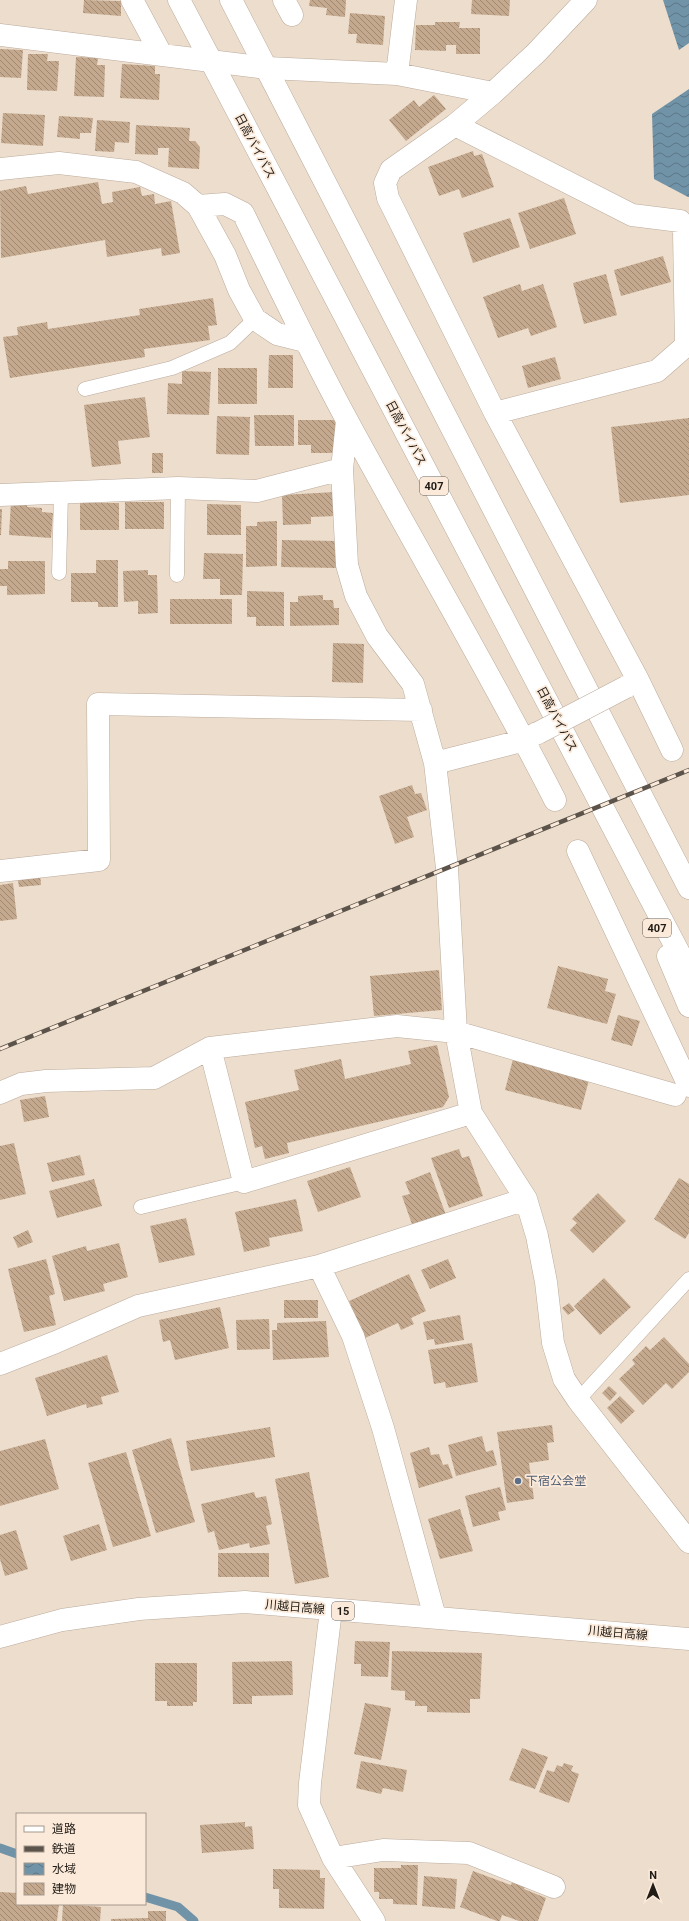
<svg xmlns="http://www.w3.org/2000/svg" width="689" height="1921" font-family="Roboto,'Noto Sans JP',sans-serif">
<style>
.water{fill:url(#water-waves)}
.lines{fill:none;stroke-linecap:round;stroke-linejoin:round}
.stream{stroke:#7193a7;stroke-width:9}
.building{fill:url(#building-back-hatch)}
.service-casing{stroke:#bbab9c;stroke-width:15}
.minor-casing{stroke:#bbab9c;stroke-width:23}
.primary-casing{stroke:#bbab9c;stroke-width:23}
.trunk-casing{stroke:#bbab9c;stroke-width:23}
.service{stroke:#fff;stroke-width:14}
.minor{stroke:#fff;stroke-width:22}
.primary{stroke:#fff;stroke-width:22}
.trunk{stroke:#fff;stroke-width:22}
.rail-casing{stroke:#5c544b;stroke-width:4.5}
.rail{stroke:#fbeada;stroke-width:3;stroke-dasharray:9;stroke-linecap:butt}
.minor-bridge-casing{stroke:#bbab9c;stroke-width:23;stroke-linecap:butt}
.minor-bridge{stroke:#fff;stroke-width:22}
.service-dot{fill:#5c6f8a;stroke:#fbeada;stroke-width:1.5}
.labels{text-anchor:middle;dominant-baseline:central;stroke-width:3.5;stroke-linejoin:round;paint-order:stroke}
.shield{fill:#fbeada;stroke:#625a51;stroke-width:1}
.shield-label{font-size:11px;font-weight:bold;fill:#211c16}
.street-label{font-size:12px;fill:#211c16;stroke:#fbeada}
.service-label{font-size:12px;fill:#4e5e75;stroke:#fbeada;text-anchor:start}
</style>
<defs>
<pattern id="water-waves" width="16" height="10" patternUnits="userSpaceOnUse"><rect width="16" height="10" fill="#7193a7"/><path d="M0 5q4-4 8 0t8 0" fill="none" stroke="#5c7787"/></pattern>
<pattern id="building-back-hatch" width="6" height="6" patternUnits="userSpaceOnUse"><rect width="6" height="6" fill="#c4a98e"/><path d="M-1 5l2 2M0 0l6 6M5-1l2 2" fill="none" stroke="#9f8973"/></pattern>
</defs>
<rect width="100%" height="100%" fill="#edddcd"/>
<path class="water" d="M663,0H689V43L679,50Z
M689,89V197H688L654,179L652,114Z"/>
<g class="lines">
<path class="stream" d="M0,1848L17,1854
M145,1897L178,1907L194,1921"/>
</g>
<path class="building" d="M84,0L121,1V16L83,13Z
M310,0H346L345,17L326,15L327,8L309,6Z
M472,0H510L509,16L471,14Z
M350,13L385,16L383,45L356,43L357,34H348Z
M435,22H460L459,28H480V54H456V45H446V51L415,50L416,25H435Z
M0,49L23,50L21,78L0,77Z
M28,54H48L47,61H59L57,91L27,90Z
M76,57L98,58L97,65H105L104,97L74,96Z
M122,64L155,66V74H160L159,100L120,98Z
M434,95L446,109L406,141L389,120L414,100L419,107Z
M3,113L45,115L43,146L1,143Z
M59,116L93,118L91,133H80V139L57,137Z
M97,120L130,122L129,143L115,142L114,152L95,151Z
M136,125L190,128L189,141H195L200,147L199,169L168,167L169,148H158V155L135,154Z
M473,151L474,156L482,154L494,187L462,198L459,189L439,196L428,167Z
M98,182L102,204L113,202L112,192L140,187L142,196L154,194L155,204L171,201L180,253L162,256L161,248L107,257L105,240L1,258L0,191L26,186L28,194Z
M564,198L576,234L530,249L518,213Z
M510,218L520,247L473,263L463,233Z
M663,256L671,282L621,296L614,270Z
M606,274L617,315L584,324L573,283Z
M520,284L522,291L543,284L557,327L531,336L528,328L498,338L483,297Z
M213,298L217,325L208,326L210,340L144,349L145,357L10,378L3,337L18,335L17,327L47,322L48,329L140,315L139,309Z
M269,355H293V388H268Z
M555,357L561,379L528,388L522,366Z
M218,368H257V404H218Z
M182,371L211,372L209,415L167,414L168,383L182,384Z
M145,397L150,437L118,441L121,464L92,467L84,405Z
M254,415H294V446H255Z
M217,416L250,417L249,455L216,454Z
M689,418V495L620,503L611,427Z
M298,420H336V453H311V445H298Z
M152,453H163V473H152Z
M335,492L336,516L311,517V524L283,525L282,495Z
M11,502L27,503V507L42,508V512L53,513L51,538L9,535Z
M125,502H164V529H125Z
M80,503H119V530H80Z
M207,504L241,505V535H207Z
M0,509H2L1,535H0Z
M277,521V566L246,567V526H257V522Z
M282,540L337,541L336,568L281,567Z
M204,553L243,554L242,595H220V579H203Z
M96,560H118V607H98V602H71V573H96Z
M8,561H45V594L7,595V586H0V569H8Z
M148,570V575H157L158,613L138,614V601L124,602L123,571Z
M247,591L284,592V626H256V617H247Z
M323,595V600H333L334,608H339V625L290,626V602H298V596Z
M170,599H232V624H170Z
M333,643L364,644L363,683L332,682Z
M412,785L415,794L421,793L427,810L407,817L414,837L395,844L379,796Z
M40,872L41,885L19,887L17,874Z
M13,883L17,919L0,921V885Z
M558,966L608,979L605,991L616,994L607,1024L547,1008Z
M439,970L442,1010L374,1016L370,976Z
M618,1015L640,1021L632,1046L611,1040Z
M437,1045L449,1097L443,1107L287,1143L289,1153L265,1159L262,1146L255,1148L245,1102L299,1090L294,1070L341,1059L345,1079L411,1064L408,1051Z
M513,1059L589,1080L581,1110L505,1090Z
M45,1096L49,1117L24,1122L20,1100Z
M14,1143L26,1194L0,1200V1146Z
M459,1149L462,1158L469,1156L483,1196L449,1208L431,1158Z
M80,1155L85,1175L52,1182L47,1163Z
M350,1167L361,1197L318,1212L307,1181Z
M430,1172L446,1215L413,1227L402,1196L410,1194L405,1182Z
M679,1178L689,1184V1233L685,1239L654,1219Z
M94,1179L102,1206L57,1218L49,1191Z
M598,1193L626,1221L593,1253L570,1230L577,1223L572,1219Z
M296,1199L303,1231L269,1238L270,1246L244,1252L235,1212Z
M186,1218L195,1255L159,1263L150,1226Z
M28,1230L33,1242L18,1248L13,1237Z
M119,1243L128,1277L103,1284L105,1291L64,1301L52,1256L86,1246L87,1251Z
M46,1259L55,1294L49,1296L56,1325L24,1332L8,1269Z
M448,1259L456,1278L430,1289L421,1270Z
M409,1274L426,1311L411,1318L414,1324L401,1330L398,1323L365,1338L349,1301Z
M604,1278L631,1307L600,1335L574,1306Z
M284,1300H318V1318H284Z
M569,1303L575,1310L568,1315L562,1308Z
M220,1307L229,1348L175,1360L170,1340L163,1342L159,1320Z
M460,1315L464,1340L435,1345L434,1339L427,1340L423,1322Z
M269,1319L270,1349L237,1350L236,1320Z
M326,1321L329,1357L273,1360L272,1330H277V1323Z
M664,1337L689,1364V1372L672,1389L666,1383L643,1405L619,1379L635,1364L632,1360L646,1346L650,1350Z
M472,1343L478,1382L446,1388L445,1382L434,1384L428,1350Z
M107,1355L119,1392L101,1397L103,1404L87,1408L86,1404L47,1416L35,1378Z
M609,1386L617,1393L610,1401L602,1393Z
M620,1396L635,1411L621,1424L607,1408Z
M552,1425L554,1442L547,1443L549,1460L529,1463L534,1499L507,1503L497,1432Z
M270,1427L275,1457L191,1471L186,1441Z
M482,1436L486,1452L493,1450L497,1465L456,1476L448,1445Z
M171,1438L195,1522L156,1533L132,1450Z
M45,1439L59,1489L0,1506V1451Z
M429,1447L431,1455L439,1454L443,1465L448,1464L453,1478L419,1488L410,1453Z
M126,1452L151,1536L113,1547L88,1463Z
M309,1472L329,1577L295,1584L275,1479Z
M500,1487L506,1510L498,1512L500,1520L473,1527L465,1496Z
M254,1492L256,1498L266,1496L272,1524L266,1526L270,1544L250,1548L249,1543L219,1550L214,1531L208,1533L201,1504Z
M460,1509L473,1551L440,1559L428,1519Z
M99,1524L107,1550L71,1561L63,1536Z
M16,1530L28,1569L5,1576L0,1559V1535Z
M218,1553H269V1577H218Z
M355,1641L390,1642L388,1677L361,1676V1664H354Z
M392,1651L482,1653L480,1699H470V1713L427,1712V1706H415V1701L405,1700V1691L391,1690Z
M292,1661L293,1695L252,1696V1704H233L232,1662Z
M155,1663H197V1702H193V1706H167V1701H155Z
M365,1703L391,1708L381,1760L354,1754Z
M522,1748L548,1757L535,1789L509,1780Z
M361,1761L407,1770L403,1792L383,1788L381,1794L356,1788Z
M564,1763L573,1766L571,1771L579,1774L569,1803L539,1792L547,1770L554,1772L557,1765L562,1767Z
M245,1822V1827L252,1826L254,1849L202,1853L200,1825Z
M401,1865H418L417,1905L393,1904V1899H379V1892H374V1868H401Z
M273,1869L320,1870V1878H325L324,1909L279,1908V1889H273Z
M473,1871L511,1885L513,1879L526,1884L524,1889L546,1898L538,1921H519L502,1915L500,1921H497L460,1907Z
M424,1876L457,1879L455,1909L422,1906Z
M0,1892L17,1893V1904H59L57,1921H0Z
M63,1904L101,1907L100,1921H62Z
M148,1911H166V1921H111V1919L148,1918Z"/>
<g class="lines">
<g class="service-casing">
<path id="service" d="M85,389L172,368L230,343L255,319
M59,573L61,493
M177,575L178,488
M141,1207L244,1182
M578,1400L689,1279"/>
</g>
<g class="minor-casing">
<path id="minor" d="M132,0L161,54
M284,0L292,15
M586,0L536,53L493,93L455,125L391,170L385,183L388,198L495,413L657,371L689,343
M0,35L267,68L397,74L493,93
M397,74L406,0
M455,125L632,215L680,221L684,232L686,344
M0,169L59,163L136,172L183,193L198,206L225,255L239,290L255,319L277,334L305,341
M198,206L225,204L243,213C277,283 311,354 348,422C416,548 490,672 555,800
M495,413L638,680L672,750
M347,421L342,469L347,565L356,596L377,636L413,684L435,763L447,868L456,1032L471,1113L526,1199L537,1236L546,1282L553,1343L564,1379L578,1400L689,1542
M0,495L178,488L257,491L342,469
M435,763L525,740L537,733
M578,851L689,1086
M0,871L99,860L98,704L421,710
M210,1048L244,1182L471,1113
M0,1093L21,1084L46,1081L154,1078L210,1048L397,1026L456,1032L675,1095
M319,1266L353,1336L383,1428L435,1617
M0,1364L56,1342L138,1306L319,1266L526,1199
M331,1610L310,1783L309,1805L333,1858L374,1921
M333,1858L383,1850L469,1853L554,1887"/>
</g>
<g class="primary-casing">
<path id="primary" d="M0,1637L62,1620L139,1609L245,1602L689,1639"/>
</g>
<g class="trunk-casing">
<path id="trunk" d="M179,0L689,972
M231,0L689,888
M668,956L689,1006"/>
</g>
<use href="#service" class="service"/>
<use href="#minor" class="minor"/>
<use href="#primary" class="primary"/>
<use href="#trunk" class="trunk"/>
<g class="rail-casing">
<path id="rail" d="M0,1049L689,770"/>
</g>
<use href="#rail" class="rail"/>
<g class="minor-bridge-casing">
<path id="minor-bridge" d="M538,733L626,687"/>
</g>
<use href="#minor-bridge" class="minor-bridge"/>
</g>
<circle class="service-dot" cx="518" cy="1481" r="4"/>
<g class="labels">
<g class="shield">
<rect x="420" y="477" width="28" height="18" rx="3"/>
<rect x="643" y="919" width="28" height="18" rx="3"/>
<rect x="332" y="1602" width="22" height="18" rx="3"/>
</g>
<g class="shield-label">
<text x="434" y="486">407</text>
<text x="657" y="928">407</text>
<text x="343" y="1611">15</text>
</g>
<g class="street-label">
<text transform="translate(255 146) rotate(62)">日高バイパス</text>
<text transform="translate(406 433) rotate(62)">日高バイパス</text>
<text transform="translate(557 719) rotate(62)">日高バイパス</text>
<text transform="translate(295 1607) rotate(5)">川越日高線</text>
<text transform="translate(618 1633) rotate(5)">川越日高線</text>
</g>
<g class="service-label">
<text x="526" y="1481">下宿公会堂</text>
</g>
</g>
<rect x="16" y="1813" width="130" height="92" fill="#fbeada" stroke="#a4988c"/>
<rect x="24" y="1826" width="20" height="6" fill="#ffffff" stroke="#a4988c"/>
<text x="52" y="1833" font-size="12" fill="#211c16">道路</text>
<rect x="24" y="1846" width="20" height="6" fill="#5c544b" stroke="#a4988c"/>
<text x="52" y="1853" font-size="12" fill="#211c16">鉄道</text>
<rect x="24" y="1863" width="20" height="12" fill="url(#water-waves)" stroke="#a4988c"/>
<text x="52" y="1873" font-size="12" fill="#211c16">水域</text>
<rect x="24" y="1883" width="20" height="12" fill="url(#building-back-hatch)" stroke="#a4988c"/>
<text x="52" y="1893" font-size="12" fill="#211c16">建物</text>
<g transform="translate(653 1885)" stroke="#fbeada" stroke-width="3" paint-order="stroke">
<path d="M0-3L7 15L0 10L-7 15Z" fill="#211c16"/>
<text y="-6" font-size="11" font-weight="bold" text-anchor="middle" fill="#211c16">N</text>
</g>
</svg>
